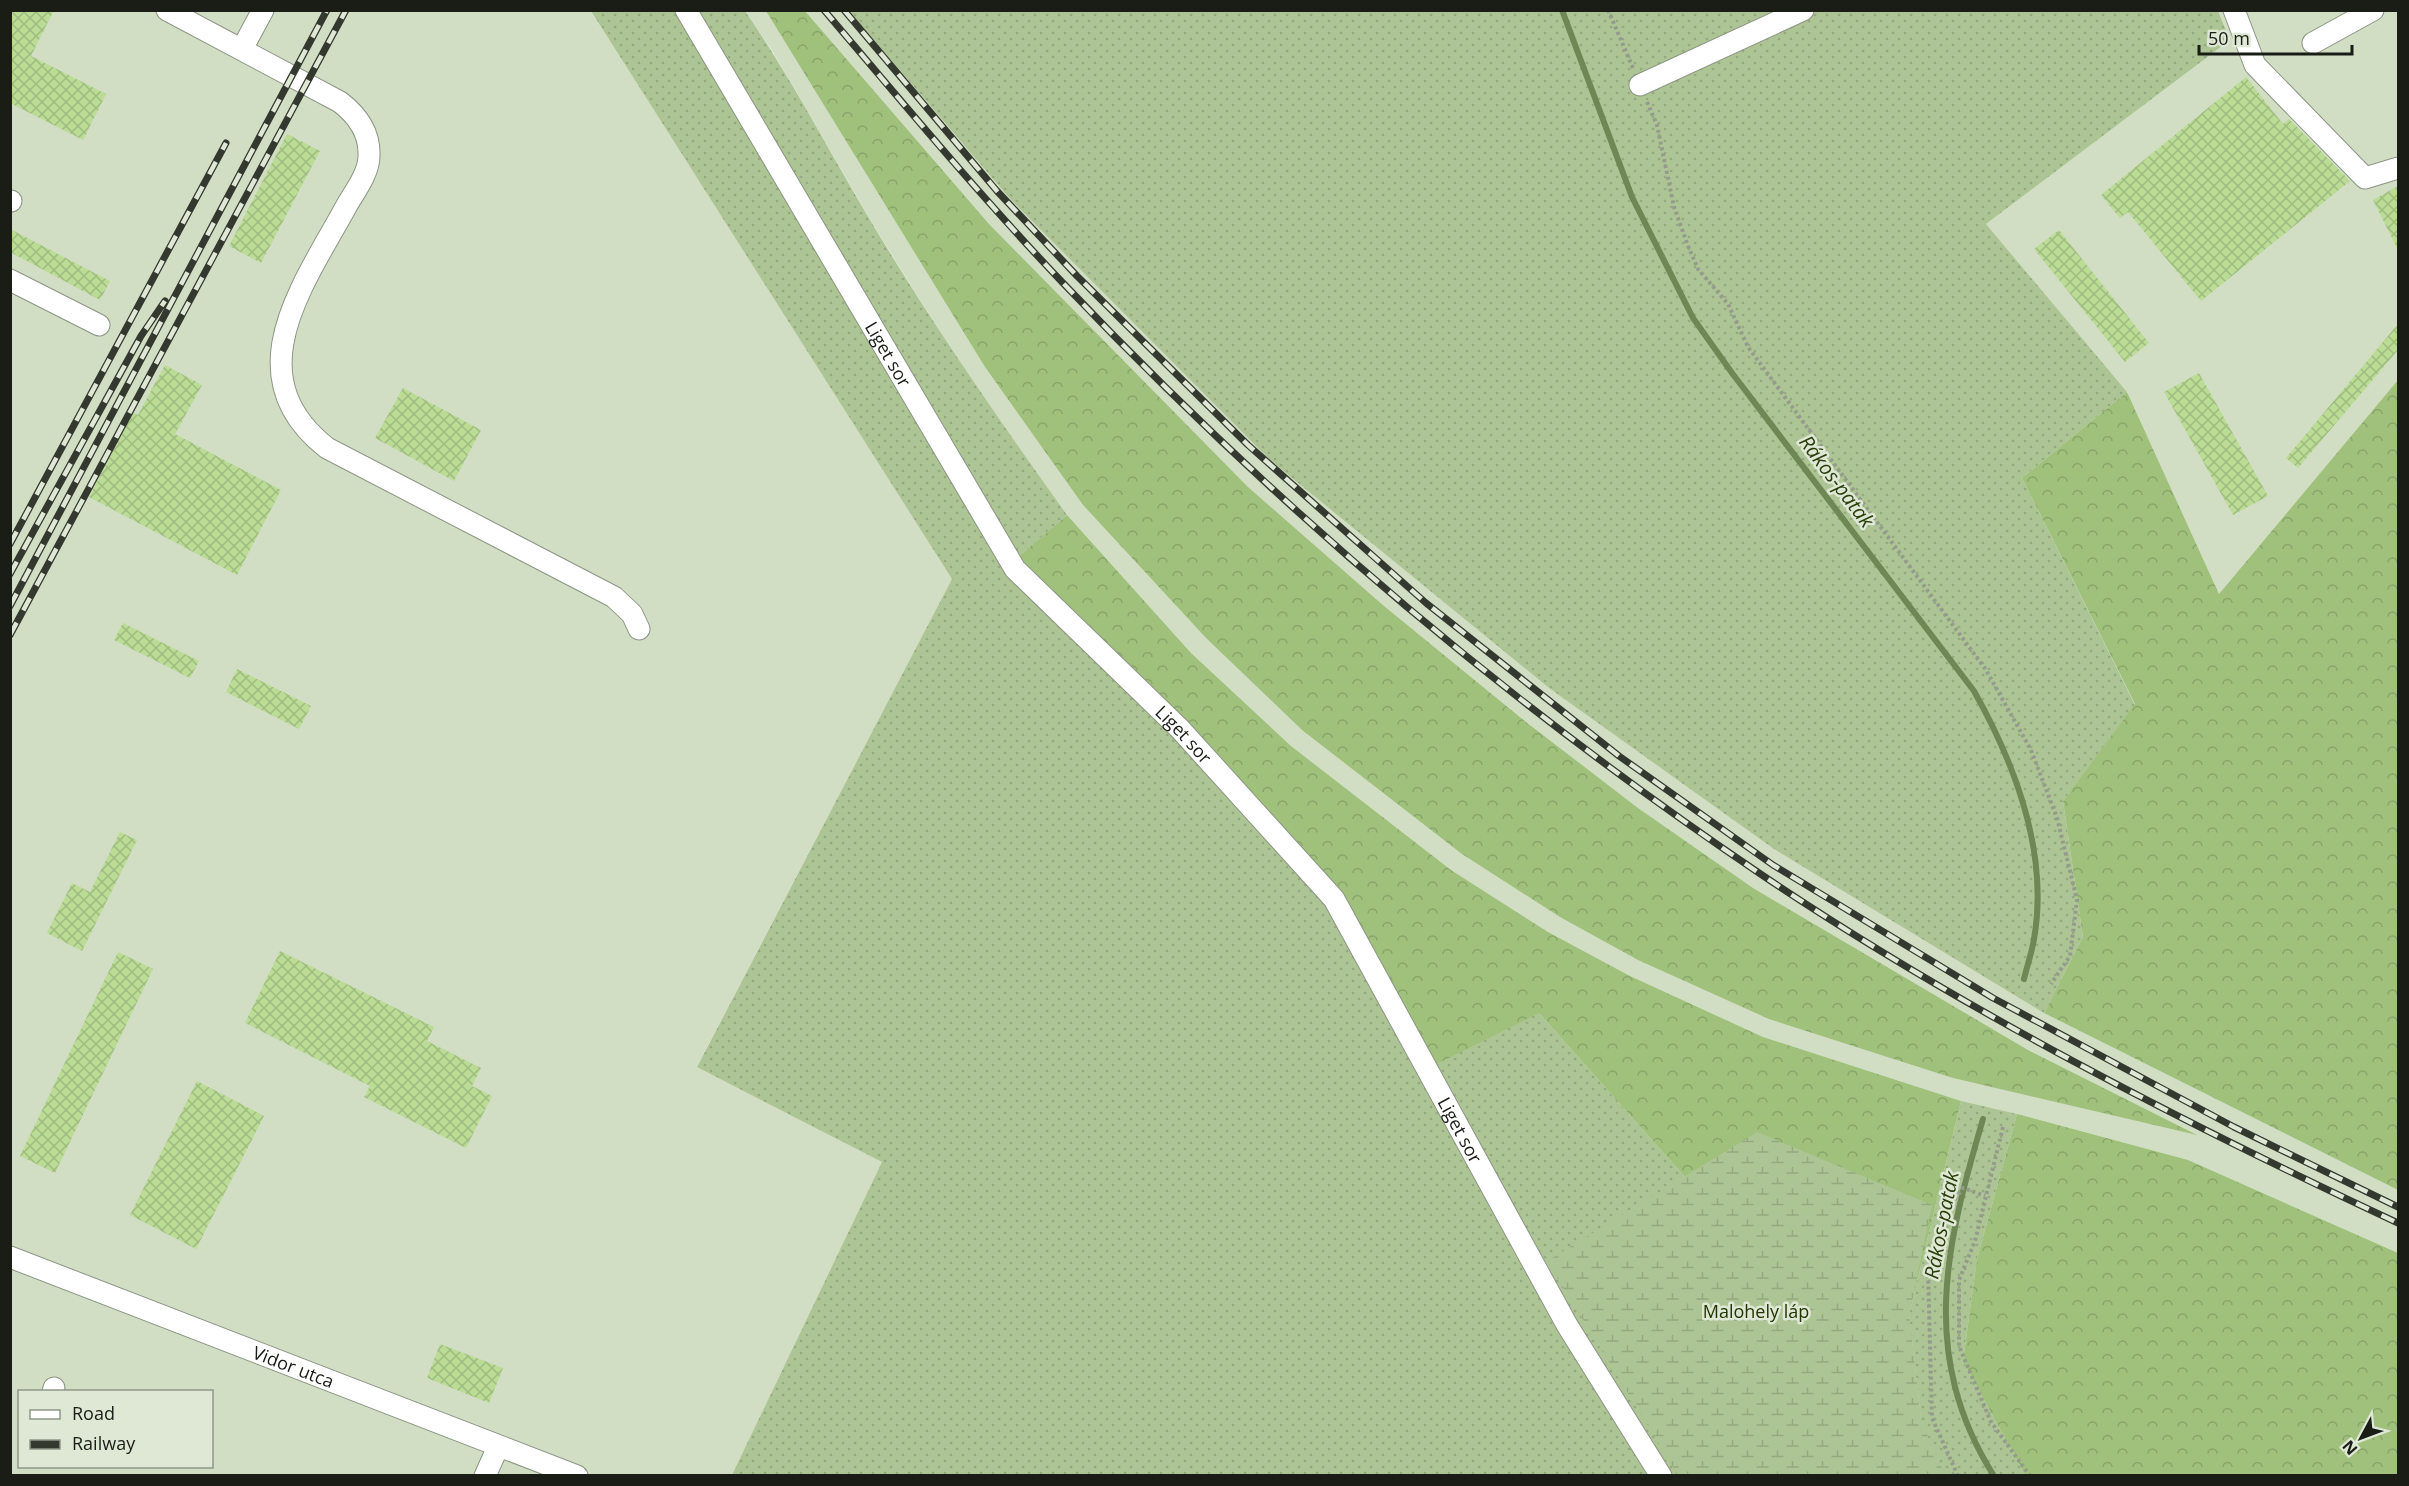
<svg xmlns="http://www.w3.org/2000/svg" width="2409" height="1486" font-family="'Open Sans',sans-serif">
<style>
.built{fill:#d1dec4;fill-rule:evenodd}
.grass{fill:url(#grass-dots)}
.forest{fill:url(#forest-crowns)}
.wetland{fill:url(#wetland-marsh)}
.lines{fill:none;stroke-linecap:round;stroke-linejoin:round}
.stream{stroke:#6e8754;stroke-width:6}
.building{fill:url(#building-cross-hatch)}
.minor-casing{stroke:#8c9584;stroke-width:23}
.path{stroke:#949b8d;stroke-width:4;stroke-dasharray:3 3;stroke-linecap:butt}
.minor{stroke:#fff;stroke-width:21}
.rail-casing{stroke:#343930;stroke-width:7}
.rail{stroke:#dee8d5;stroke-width:4.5;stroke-dasharray:14;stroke-linecap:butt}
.labels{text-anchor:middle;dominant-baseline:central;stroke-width:5;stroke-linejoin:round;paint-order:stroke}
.street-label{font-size:18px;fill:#191d16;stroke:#dee8d5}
.park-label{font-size:18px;fill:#223602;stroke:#dee8d5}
.water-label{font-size:20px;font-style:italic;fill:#293e0b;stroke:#dee8d5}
</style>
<defs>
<pattern id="grass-dots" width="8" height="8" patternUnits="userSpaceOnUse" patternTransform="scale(1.5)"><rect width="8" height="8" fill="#adc594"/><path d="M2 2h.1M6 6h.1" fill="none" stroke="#94a97f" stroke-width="1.8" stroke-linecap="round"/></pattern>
<pattern id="forest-crowns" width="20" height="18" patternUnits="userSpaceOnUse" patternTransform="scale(1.5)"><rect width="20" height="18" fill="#9fc17b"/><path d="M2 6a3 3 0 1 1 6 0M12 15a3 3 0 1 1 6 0" fill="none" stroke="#88a56a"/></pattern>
<pattern id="wetland-marsh" width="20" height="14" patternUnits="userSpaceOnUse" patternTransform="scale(1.5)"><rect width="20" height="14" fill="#adc594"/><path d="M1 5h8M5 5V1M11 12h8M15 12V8" fill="none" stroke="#94a97f"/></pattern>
<pattern id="building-cross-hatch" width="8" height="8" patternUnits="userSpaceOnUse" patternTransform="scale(1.5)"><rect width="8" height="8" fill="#badc95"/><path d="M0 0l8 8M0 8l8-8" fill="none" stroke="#9fbc80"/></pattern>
</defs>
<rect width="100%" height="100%" fill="#dee8d5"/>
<path class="built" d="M10,11H591L952,579L697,1066L882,1162L732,1475H11ZM20,1392H212V1466H20Z
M745,11H766L985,367L1083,505L1206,638L1302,730L1953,1078L2194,1134L2028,1050L1753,888L1638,808L1526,722L1384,606L1248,487L989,224L805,11H849L1012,201L1270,460L1549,688L1774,849L2044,1013L2398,1190V1253L2188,1160L1961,1101L1763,1037L1630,976L1548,932L1451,870L1291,746L1191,653L1067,515L967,375L873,224L774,53Z
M2218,11H2398V380L2219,594L2127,392L1986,224L2230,40Z"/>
<path class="grass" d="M591,11H745C792,79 830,153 873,225C933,325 999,420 1067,515L1006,567L1539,1013L1864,1378L1921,1420L1909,1315L1961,1101L2017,1114L1977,1259L1963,1361L2025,1475H732L882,1162L697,1067L952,579Z
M849,11H2218L2230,40L1986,224L2127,392L2022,478L2135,705L2063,801L2083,937L2044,1013L1774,849L1549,688L1270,460L1012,201Z"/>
<path class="forest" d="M766,11H805L989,224L1248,487L1384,606L1526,722L1638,808L1753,888L2028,1050L2197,1135L1953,1078L1769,1019L1638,960L1560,917L1462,854L1302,730L1206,638L1083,505L985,367Z
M2398,380V1190L2044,1013L2083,937L2063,801L2135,704L2022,478L2127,392L2219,594Z
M1067,515L1191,653L1291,746L1451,870L1548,932L1630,976L1763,1037L1961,1101L1909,1315L1921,1421L1864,1378L1539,1013L1423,1071L1362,957L1277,832L1005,568Z
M2017,1114L2188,1160L2398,1253V1475H2025L1963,1361L1977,1259Z"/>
<path class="wetland" d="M1757,1132L1932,1205L1909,1315L1921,1421L1945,1475H1678L1547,1261Z"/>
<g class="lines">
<path class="stream" d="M1562,10L1632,197L1693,318L1732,373L1974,691C2015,764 2049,854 2034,939C2032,952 2027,966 2024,979
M1983,1119C1946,1245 1918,1355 1994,1476"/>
</g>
<path class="building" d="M10,10H54L31,56L106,94L83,140L10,103Z
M2246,77L2283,124L2289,119L2350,181L2201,301L2128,212L2120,218L2101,195Z
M287,134L320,151L261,263L229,246Z
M2398,186V250L2373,200Z
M10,229L110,281L100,300L10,252Z
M2059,230L2149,343L2125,362L2034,249Z
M2398,324V350L2298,468L2286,458Z
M165,365L202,385L175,434L281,490L237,575L89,497L133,412L138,415Z
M2199,373L2268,496L2233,515L2164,392Z
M403,388L481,430L454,481L375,438Z
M123,623L199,661L190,678L114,640Z
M237,669L311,706L299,729L226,692Z
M120,832L137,840L82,951L47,933L72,883L90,892Z
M280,951L434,1027L427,1041L481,1068L472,1086L492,1096L466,1148L364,1097L370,1086L245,1023Z
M118,952L153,969L55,1173L20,1156Z
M197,1081L264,1116L196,1249L130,1215Z
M440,1344L503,1368L489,1403L427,1378Z"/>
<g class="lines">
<g class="minor-casing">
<g id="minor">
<path d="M167,10L340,102C357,115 370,133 369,156C369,173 355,191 347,205C304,284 234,375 327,448L614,597L632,614L639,629"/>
<path id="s1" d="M686,10L1015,569L1180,729L1334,899L1567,1325L1661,1476"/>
<path d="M2234,10L2255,65L2365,178L2398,168"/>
<path d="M2313,43L2373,10"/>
<path d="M242,49L263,10"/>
<path d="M1640,85L1803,10"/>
<path d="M10,201H11"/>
<path d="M10,280L99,325"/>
<path id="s2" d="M10,1257L577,1476"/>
<path d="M53,1392L54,1388"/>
<path d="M485,1476L498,1447"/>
</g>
</g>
<path class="path" d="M1608,10L1633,68
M1647,102L1657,125L1674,207L1688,246L1698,269L1728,304L1748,347L1986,670L2031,750L2057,818L2077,900L2070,956L2051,984
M2003,1127L1975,1241L1959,1280V1346L1991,1422L2030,1476
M1958,1476L1932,1418L1928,1270L1946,1211L1963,1188L1985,1196"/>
<use href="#minor" class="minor"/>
<g class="rail-casing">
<path id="rail" d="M824,10C902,102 980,196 1063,283C1273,504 1510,705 1762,875C1961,1009 2182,1122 2398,1223
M844,10L997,191L1077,276L1248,445L1426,603L1619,756L1773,865L1993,998L2234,1127L2398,1207
M10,544L226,143
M10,574L141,336L165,301
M10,606L327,10
M10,635L346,10"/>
</g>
<use href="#rail" class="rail"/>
</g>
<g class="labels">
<g class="street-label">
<text stroke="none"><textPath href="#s1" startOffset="399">Liget sor</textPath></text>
<text stroke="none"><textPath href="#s1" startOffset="885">Liget sor</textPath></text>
<text stroke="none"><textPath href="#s1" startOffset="1371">Liget sor</textPath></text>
<text stroke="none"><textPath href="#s2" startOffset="304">Vidor utca</textPath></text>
</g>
<g class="park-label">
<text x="1756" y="1311">Malohely láp</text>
</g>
<g class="water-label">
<text transform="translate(1837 481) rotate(53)">Rákos-patak</text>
<text transform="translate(1941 1225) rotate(-79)">Rákos-patak</text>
</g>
</g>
<rect width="2409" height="1486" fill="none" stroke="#191d16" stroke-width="24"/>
<rect x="18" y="1390" width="195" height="78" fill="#dee8d5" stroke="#8f9789" stroke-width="1.5"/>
<rect x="30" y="1410" width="30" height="9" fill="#ffffff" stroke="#8f9789" stroke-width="1.5"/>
<text x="72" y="1420" font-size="18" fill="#191d16">Road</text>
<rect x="30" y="1440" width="30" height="9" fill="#343930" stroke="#8f9789" stroke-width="1.5"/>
<text x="72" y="1450" font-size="18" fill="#191d16">Railway</text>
<g transform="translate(2361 1438) rotate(229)" stroke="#dee8d5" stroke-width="4.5" paint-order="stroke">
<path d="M0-4.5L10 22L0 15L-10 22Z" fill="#191d16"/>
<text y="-9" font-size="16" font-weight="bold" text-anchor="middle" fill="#191d16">N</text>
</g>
<path d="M2199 45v9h153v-9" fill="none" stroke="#191d16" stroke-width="3"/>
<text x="2208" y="45" font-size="18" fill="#191d16" stroke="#dee8d5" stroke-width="4.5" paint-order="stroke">50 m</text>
</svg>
